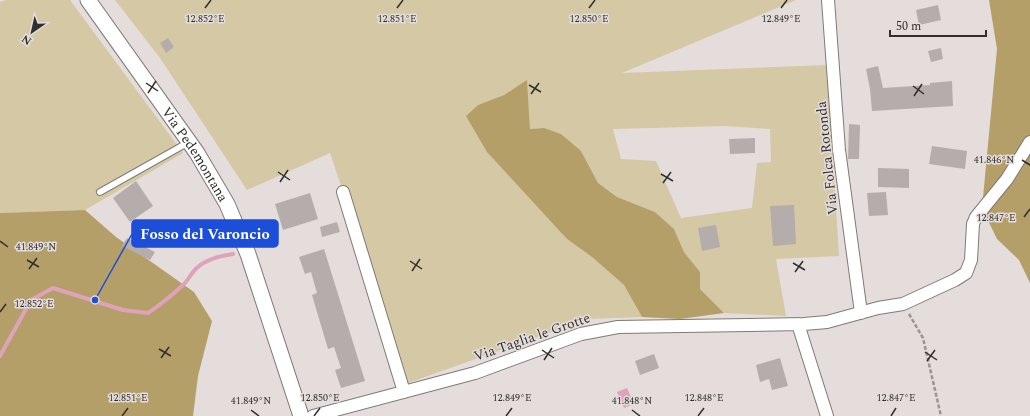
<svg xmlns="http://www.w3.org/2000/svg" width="1030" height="416" font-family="Spectral,serif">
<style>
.green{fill:#d5c8a4;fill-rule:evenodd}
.forest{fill:#b39f67}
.water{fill:#dfa2bb}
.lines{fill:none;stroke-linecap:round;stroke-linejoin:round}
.stream{stroke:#dfa2bb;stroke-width:4}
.building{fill:#b4adac}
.service-casing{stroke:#807a77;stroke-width:8}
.minor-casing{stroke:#807a77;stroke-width:14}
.tertiary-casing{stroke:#807a77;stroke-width:17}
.path{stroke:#9a9493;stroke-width:2.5;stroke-dasharray:4 2;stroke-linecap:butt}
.service{stroke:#fff;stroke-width:6}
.minor{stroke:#fff;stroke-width:12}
.tertiary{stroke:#fff;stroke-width:15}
.ticks{fill:none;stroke:#312e2d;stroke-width:1.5}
.labels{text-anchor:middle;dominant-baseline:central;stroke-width:3;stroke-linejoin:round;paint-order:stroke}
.street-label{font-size:14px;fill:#312e2d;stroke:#e4dddb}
.ticks-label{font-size:10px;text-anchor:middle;fill:#312e2d;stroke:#e4dddb;stroke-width:3;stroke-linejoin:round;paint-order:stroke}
.leader{fill:none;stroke:#1d4ed8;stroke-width:1.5}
.callout-dot{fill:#1d4ed8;stroke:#e4dddb;stroke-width:1.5}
.callout{fill:#1d4ed8;stroke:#1d4ed8;stroke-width:1.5}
.callout-label{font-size:15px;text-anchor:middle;font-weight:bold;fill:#fff}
</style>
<rect width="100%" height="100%" fill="#e4dddb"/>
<path class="green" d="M6,0H70L183,153L85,210L0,213V2Z
M115,0H796L622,73L827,65L839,256L776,259L786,316L724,313L700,289V272L684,252L674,229L655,212L617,197L598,183L581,151L544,128L530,129L527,81L504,95L478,105L466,116L567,239L592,257L624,285L642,317L588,319L408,383L330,153L247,190L160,58ZM724,126L770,129L771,162L757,163L752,208L681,218L656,161L621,159L613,129Z"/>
<path class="forest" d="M989,0H1030V283L1019,260L997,239L982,208L997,49Z
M527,80L530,129L544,128L561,134L581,151L598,183L617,197L655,212L674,229L684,252L700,272V289L724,313L680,319L642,317L624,285L592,257L567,239L487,152L466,116L478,105L504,95Z
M85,210L116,237L194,292L212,321L198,376L193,416H0V213Z"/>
<path class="water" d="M627,388L634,404L624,408L617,392Z"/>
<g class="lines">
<path class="stream" d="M0,356L31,300L53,288L123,310L148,313C160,305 171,296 182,286C187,282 189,277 193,272C202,260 219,256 233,254"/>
</g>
<path class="building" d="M938,5L941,20L919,25L916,10Z
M168,38L174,47L166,53L160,43Z
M941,48L943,59L931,62L928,51Z
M878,66L883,88L930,85V83L952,81L953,106L872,111L870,89L866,69Z
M849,124L860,125L859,159H848Z
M755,138V153L730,154L729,139Z
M932,146L967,151L965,169L929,164Z
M878,168L909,169V188L878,187Z
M136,181L153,206L130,222L113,198Z
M886,192L888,215L869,216L867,193Z
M310,193L318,219L283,230L275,204Z
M794,205L796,244L773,246L770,206Z
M337,222L340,232L322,237L320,227Z
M716,225L720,247L702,251L698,228Z
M127,238L155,252L150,260L122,246Z
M324,249L365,381L341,388L335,370L341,368L334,347L328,349L312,295L317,293L311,272L305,274L299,257Z
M654,354L659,368L640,375L635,361Z
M780,358L788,386L772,390L769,379L760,382L756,365Z"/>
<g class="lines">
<g class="service-casing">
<path id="service" d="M100,192L189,142"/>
</g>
<g class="minor-casing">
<path id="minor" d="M828,0L839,150L861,313
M343,192L404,392
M798,324L827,416
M313,416L475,373L581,334L618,327L804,324L827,322L878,308L903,304L955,280L966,273L971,260L973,224L976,217L1007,179L1030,142"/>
</g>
<g class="tertiary-casing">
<g id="tertiary">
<path id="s1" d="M88,0L197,153L227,204L248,254L301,416"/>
</g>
</g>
<path class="path" d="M909,314L923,338L941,416"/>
<use href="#service" class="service"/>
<use href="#minor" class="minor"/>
<use href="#tertiary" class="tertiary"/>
</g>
<path class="ticks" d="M205,8L211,0M397,8L403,0M589,8L595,0M781,8L787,0M146,83L158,91M529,85L541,92M913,86L924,94M148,93L156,81M531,94L539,83M914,96L922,84M1022,160L1030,165M278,172L290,180M661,174L673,181M280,182L288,170M663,183L671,172M1024,217L1030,209M0,241L8,247M27,260L39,267M410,261L422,269M793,263L805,270M29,269L37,258M412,271L420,259M795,272L803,261M0,312L6,304M159,349L171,356M542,350L554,358M925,352L937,360M161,358L169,347M544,360L552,348M927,361L935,350M251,410L259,416M632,410L640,416M122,416L128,408M314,416L320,408M506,416L512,408M698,416L704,408M891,416L896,408"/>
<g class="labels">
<g class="street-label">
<text stroke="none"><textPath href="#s1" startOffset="188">Via Pedemontana</textPath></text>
<text transform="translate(827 158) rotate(-96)">Via Folca Rotonda</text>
<text transform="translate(532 337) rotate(-19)">Via Taglia le Grotte</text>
</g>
</g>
<g class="ticks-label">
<text x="205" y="22">12.852°E</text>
<text x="397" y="22">12.851°E</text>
<text x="589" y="22">12.850°E</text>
<text x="781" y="22">12.849°E</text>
<text x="994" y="163">41.846°N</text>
<text x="996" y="221">12.847°E</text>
<text x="36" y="250">41.849°N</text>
<text x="34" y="307">12.852°E</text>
<text x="128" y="401">12.851°E</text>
<text x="320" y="401">12.850°E</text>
<text x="512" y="401">12.849°E</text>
<text x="704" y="401">12.848°E</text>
<text x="896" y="401">12.847°E</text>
<text x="251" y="404">41.849°N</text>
<text x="632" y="404">41.848°N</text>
</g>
<path class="leader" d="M95 300L132 234"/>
<circle class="callout-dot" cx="95" cy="300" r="4"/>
<rect class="callout" x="132" y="220" width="146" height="27" rx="4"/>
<g class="callout-label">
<text x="205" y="239">Fosso del Varoncio</text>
</g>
<g transform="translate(32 32) rotate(214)" stroke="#e4dddb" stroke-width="3" paint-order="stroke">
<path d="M0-3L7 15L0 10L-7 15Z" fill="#312e2d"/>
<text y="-6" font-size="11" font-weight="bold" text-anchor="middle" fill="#312e2d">N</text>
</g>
<path d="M890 30v6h96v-6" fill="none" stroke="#312e2d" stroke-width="2"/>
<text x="896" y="30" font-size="12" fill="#312e2d" stroke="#e4dddb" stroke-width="3" paint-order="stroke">50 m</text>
</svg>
